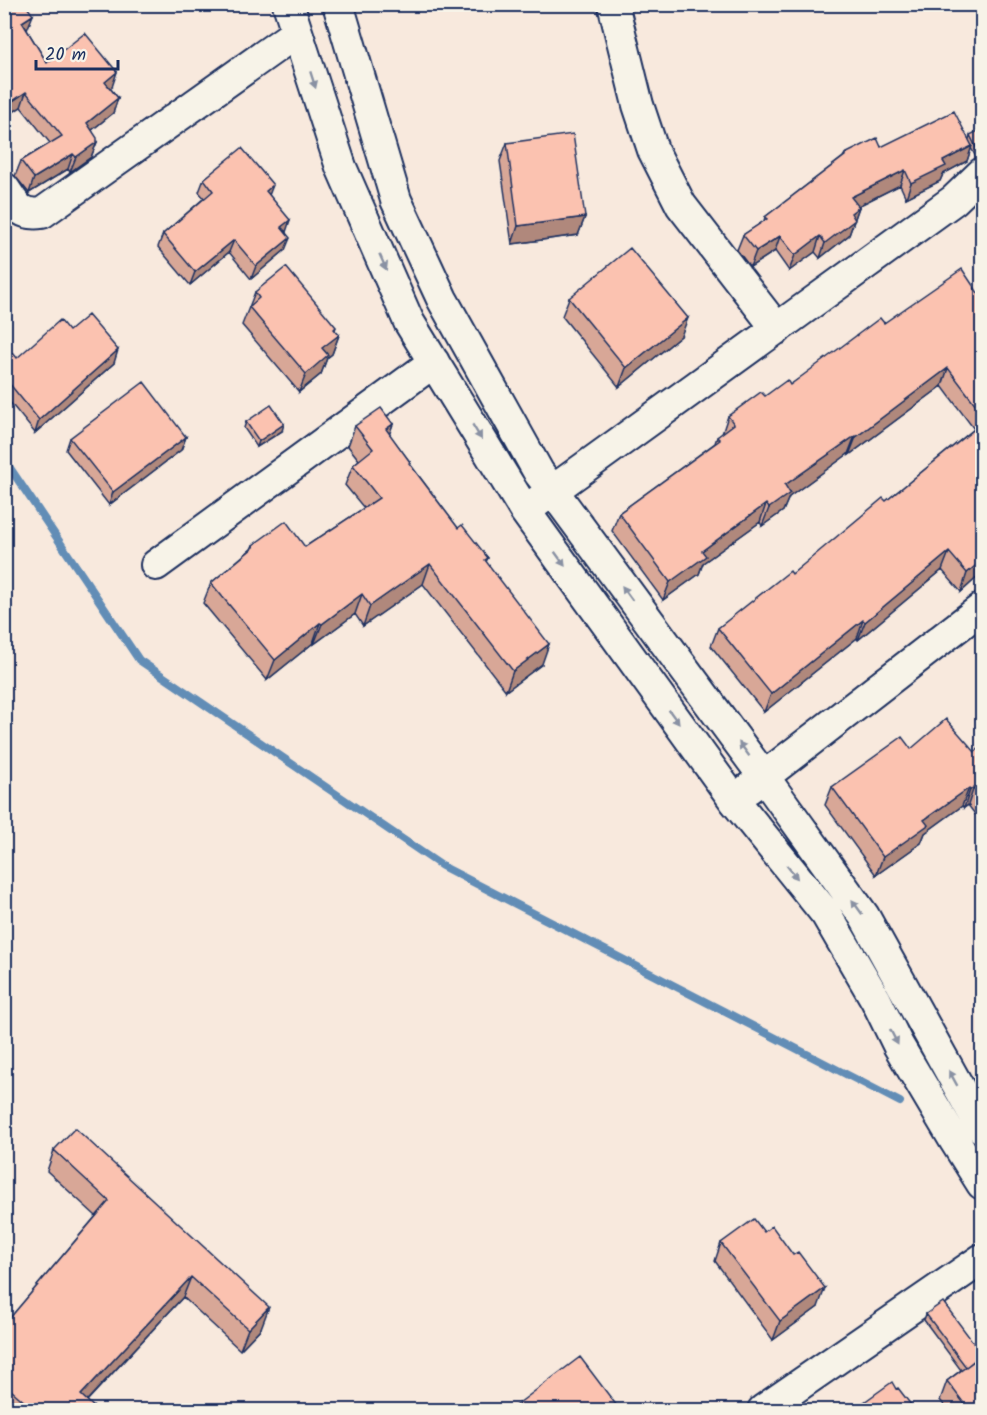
<svg xmlns="http://www.w3.org/2000/svg" width="987" height="1415" font-family="Kalam,sans-serif">
<style>
.lines{fill:none;stroke-linecap:round;stroke-linejoin:round}
.stream{stroke:#628db6;stroke-width:8}
.street-casing{stroke:#1b2f5e;stroke-width:34}
.street{stroke:#f7f3e8;stroke-width:30}
.wall{fill:#d8a797;stroke:#1b2f5e;stroke-width:1.5}
.shaded-wall{fill:#b0887b;stroke:#1b2f5e;stroke-width:1.5}
.building{fill:#fbc2b0;stroke:#1b2f5e;stroke-width:1.5}
.oneway{fill:#8991a3}
</style>
<rect width="100%" height="100%" fill="#f8e9dd"/>
<filter id="ink" filterUnits="userSpaceOnUse"><feTurbulence type="fractalNoise" baseFrequency=".0167" numOctaves="2"/><feDisplacementMap in="SourceGraphic" scale="12" xChannelSelector="R" yChannelSelector="G"/><feConvolveMatrix kernelMatrix="1 2 1 2 8 2 1 2 1" color-interpolation-filters="sRGB"/></filter>
<g filter="url(#ink)">
<g class="lines">
<path class="stream" d="M4,459L139,660L442,866L900,1102"/>
<g class="street-casing">
<path id="street" d="M288,4L341,167L409,322L525,511L734,800L826,914L876,1000L898,1045L955,1141L982,1184
M338,4L396,200L442,299L539,473L553,491L764,777L864,916L967,1102L982,1128
M613,4L638,105L653,150L681,205L777,329
M4,188C16,205 19,216 42,213L297,32
M537,502L954,200L982,173
M156,565L434,362
M748,789L982,608
M763,1410L982,1259"/>
</g>
<use href="#street" class="street"/>
</g>
<path class="wall" d="M27,30L47,63L112,87L110,88L118,98L113,113L92,130L97,142L91,157L70,172L68,169L29,193L15,176L21,161L50,143L21,107Z
M970,135L982,157H976L971,148L967,161L943,174L940,181L906,198L900,185L858,206L859,207L849,235L820,258L815,252L789,271L775,251L750,267L737,250L743,235L764,221L765,217L843,157L845,154L881,147L969,139Z
M507,143L585,217L578,235L512,244L500,161Z
M204,179L269,195L286,233L285,250L251,279L229,252L190,285L158,247L163,234L204,198L199,192Z
M255,292L335,331L339,335L332,354L327,358L321,374L299,392L242,325Z
M569,298L681,336L619,387L562,316Z
M982,299V573L961,592L942,570L858,640L857,638L764,712L711,646L718,628L792,574L886,501L974,429L942,386L849,455L848,454L789,497L783,511L762,526L760,522L703,563L699,574L663,600L612,531L619,513L715,443L717,437L722,434L728,416L765,396L790,385L884,323Z
M69,331L114,363L35,433L4,395V359L17,358Z
M246,422L282,431L257,447L244,428Z
M393,424L389,434L410,462V464L458,528L488,558L486,562L542,664L506,691L423,584L363,626L355,614L314,644L313,643L267,680L203,603L211,583L251,549L253,545L305,547L364,508L345,485L353,465L359,460L348,446L355,426Z
M186,437L181,450L109,505L66,450L70,438Z
M982,746V821L981,822L968,805L964,808L962,806L925,833L921,843L876,875L825,805L832,787L911,749L975,752Z
M54,1150L261,1328L240,1350L183,1297L87,1401L97,1410H4V1325L96,1216L47,1171Z
M764,1232L793,1255L818,1307L773,1340L715,1261L721,1243Z
M926,1314L982,1354L981,1357L982,1410H948L940,1400L947,1381L961,1370L924,1320Z"/>
<path class="shaded-wall" d="M33,15L27,30L22,22Z
M117,72L112,87L100,97L105,82Z
M26,92L21,107L4,118V107Z
M118,98L113,113L82,138L87,123Z
M97,142L91,157L70,172L76,157Z
M972,146L967,161L943,174L940,181L906,198L911,183L943,161Z
M978,151H982V157H976Z
M73,154L68,169L29,193L34,178Z
M905,170L900,185L846,212L851,197Z
M273,185L268,198L266,191Z
M859,207L849,235L820,258L825,243L851,213Z
M585,217L578,235L512,244L518,226Z
M290,220L286,232L281,227Z
M780,236L775,251L750,267L756,251Z
M820,236L815,252L789,271L795,255Z
M290,238L285,250L251,279L256,266Z
M234,240L229,252L190,285L195,272Z
M688,318L681,336L619,387L626,368Z
M336,327L331,341L339,335L332,354L327,358L321,374L299,392L306,374L334,329Z
M118,350L114,363L35,433L39,420Z
M948,368L942,386L849,455L856,437Z
M284,424L282,431L257,447L259,441Z
M393,424L386,444V429Z
M855,436L848,454L789,497L783,511L762,526L769,508L785,485Z
M186,437L181,450L109,505L113,492Z
M766,504L760,522L703,563L699,574L663,600L670,582L702,551Z
M949,552L942,570L858,640L865,622Z
M982,560V573L961,592L967,573Z
M430,564L423,584L363,626L370,606Z
M362,594L355,614L314,644L322,624Z
M863,620L857,638L764,712L771,694Z
M320,623L313,643L267,680L275,660Z
M549,644L542,664L506,691L513,671Z
M974,787L968,805L964,808L970,790Z
M969,788L962,806L925,833L921,843L876,875L883,857L924,820Z
M191,1277L183,1297L78,1410L81,1395Z
M825,1288L818,1307L773,1340L780,1321Z
M269,1307L261,1328L240,1350L248,1329Z"/>
<path class="building" d="M4,4H25L33,15L22,22L47,63L85,33L117,72L105,82L118,98L87,123L97,138V142L76,157L73,154L34,178L21,161L62,136L26,92L4,107Z
M954,111L972,146L943,161L946,166L911,183L905,170L851,197L859,207L851,213L855,220L825,243L820,236L795,255L780,236L756,251L743,235L767,219L765,217L845,156V154L877,138L881,147Z
M982,129V151H978L970,135Z
M573,134L585,217L518,226L507,143Z
M242,148L273,185L266,191L290,220L281,227L290,238L256,266L234,240L195,272L163,234L213,191L204,179Z
M630,248L688,318L626,368L569,298Z
M286,267L336,327L334,329L339,335L322,348L328,355L306,374L249,307L259,298L255,292Z
M962,269L982,299V413L948,368L856,437L855,436L785,485L790,493L769,508L766,504L702,551L706,556L670,582L619,513L720,440L717,437L734,424L728,416L761,392L765,396L787,380L790,385L880,318L884,323Z
M88,315L118,350L39,420L4,377V359L13,353L17,358L60,320L69,331Z
M144,382L186,437L113,492L70,438Z
M271,405L284,424L259,441L246,422Z
M381,408L393,424L386,429L410,462L409,463L458,528L462,525L488,558L485,560L549,644L513,671L430,564L370,606L362,594L322,624L320,623L275,660L211,583L254,547L253,545L286,521L305,547L379,498L353,465L373,449L355,426Z
M982,423V560L967,573L949,552L865,622L863,620L771,694L718,628L790,571L792,574L883,498L886,501Z
M946,719L975,752L982,746V798L974,787L970,790L969,788L924,820L928,825L883,857L832,787L902,737L911,749Z
M75,1128L269,1307L248,1329L191,1277L81,1395L97,1410H34L4,1384V1325L109,1201L54,1150Z
M754,1219L764,1232L772,1226L793,1255L798,1252L825,1288L780,1321L721,1243Z
M943,1302L982,1354L966,1367L926,1314Z
M981,1356L982,1358V1410H969L947,1381Z
M580,1357L620,1410H519L515,1406Z
M892,1382L896,1389L898,1388L915,1410H853Z"/>
<defs><path id="oneway-solid" d="M-6-.8H1V-3.2L6.5 0L1 3.2V.8H-6Z" transform="scale(1.5)"/></defs>
<g class="oneway">
<use href="#oneway-solid" transform="translate(313 80) rotate(72)"/>
<use href="#oneway-solid" transform="translate(383 262) rotate(66)"/>
<use href="#oneway-solid" transform="translate(477 432) rotate(59)"/>
<use href="#oneway-solid" transform="translate(560 559) rotate(54)"/>
<use href="#oneway-solid" transform="translate(627 593) rotate(-126)"/>
<use href="#oneway-solid" transform="translate(674 717) rotate(54)"/>
<use href="#oneway-solid" transform="translate(744 749) rotate(-127)"/>
<use href="#oneway-solid" transform="translate(792 872) rotate(51)"/>
<use href="#oneway-solid" transform="translate(857 907) rotate(-126)"/>
<use href="#oneway-solid" transform="translate(894 1037) rotate(63)"/>
<use href="#oneway-solid" transform="translate(953 1078) rotate(-119)"/>
</g>
</g>
<rect width="987" height="1415" fill="none" stroke="#f7f3e8" stroke-width="24"/>
<rect x="12" y="12" width="963" height="1391" fill="none" stroke="#1b2f5e" stroke-width="2" filter="url(#ink)"/>
<path d="M36 60v9h82v-9" fill="none" stroke="#1b2f5e" stroke-width="3"/>
<text x="45" y="60" font-size="18" fill="#1b2f5e" stroke="#f7f3e8" stroke-width="4.5" paint-order="stroke">20 m</text>
</svg>
